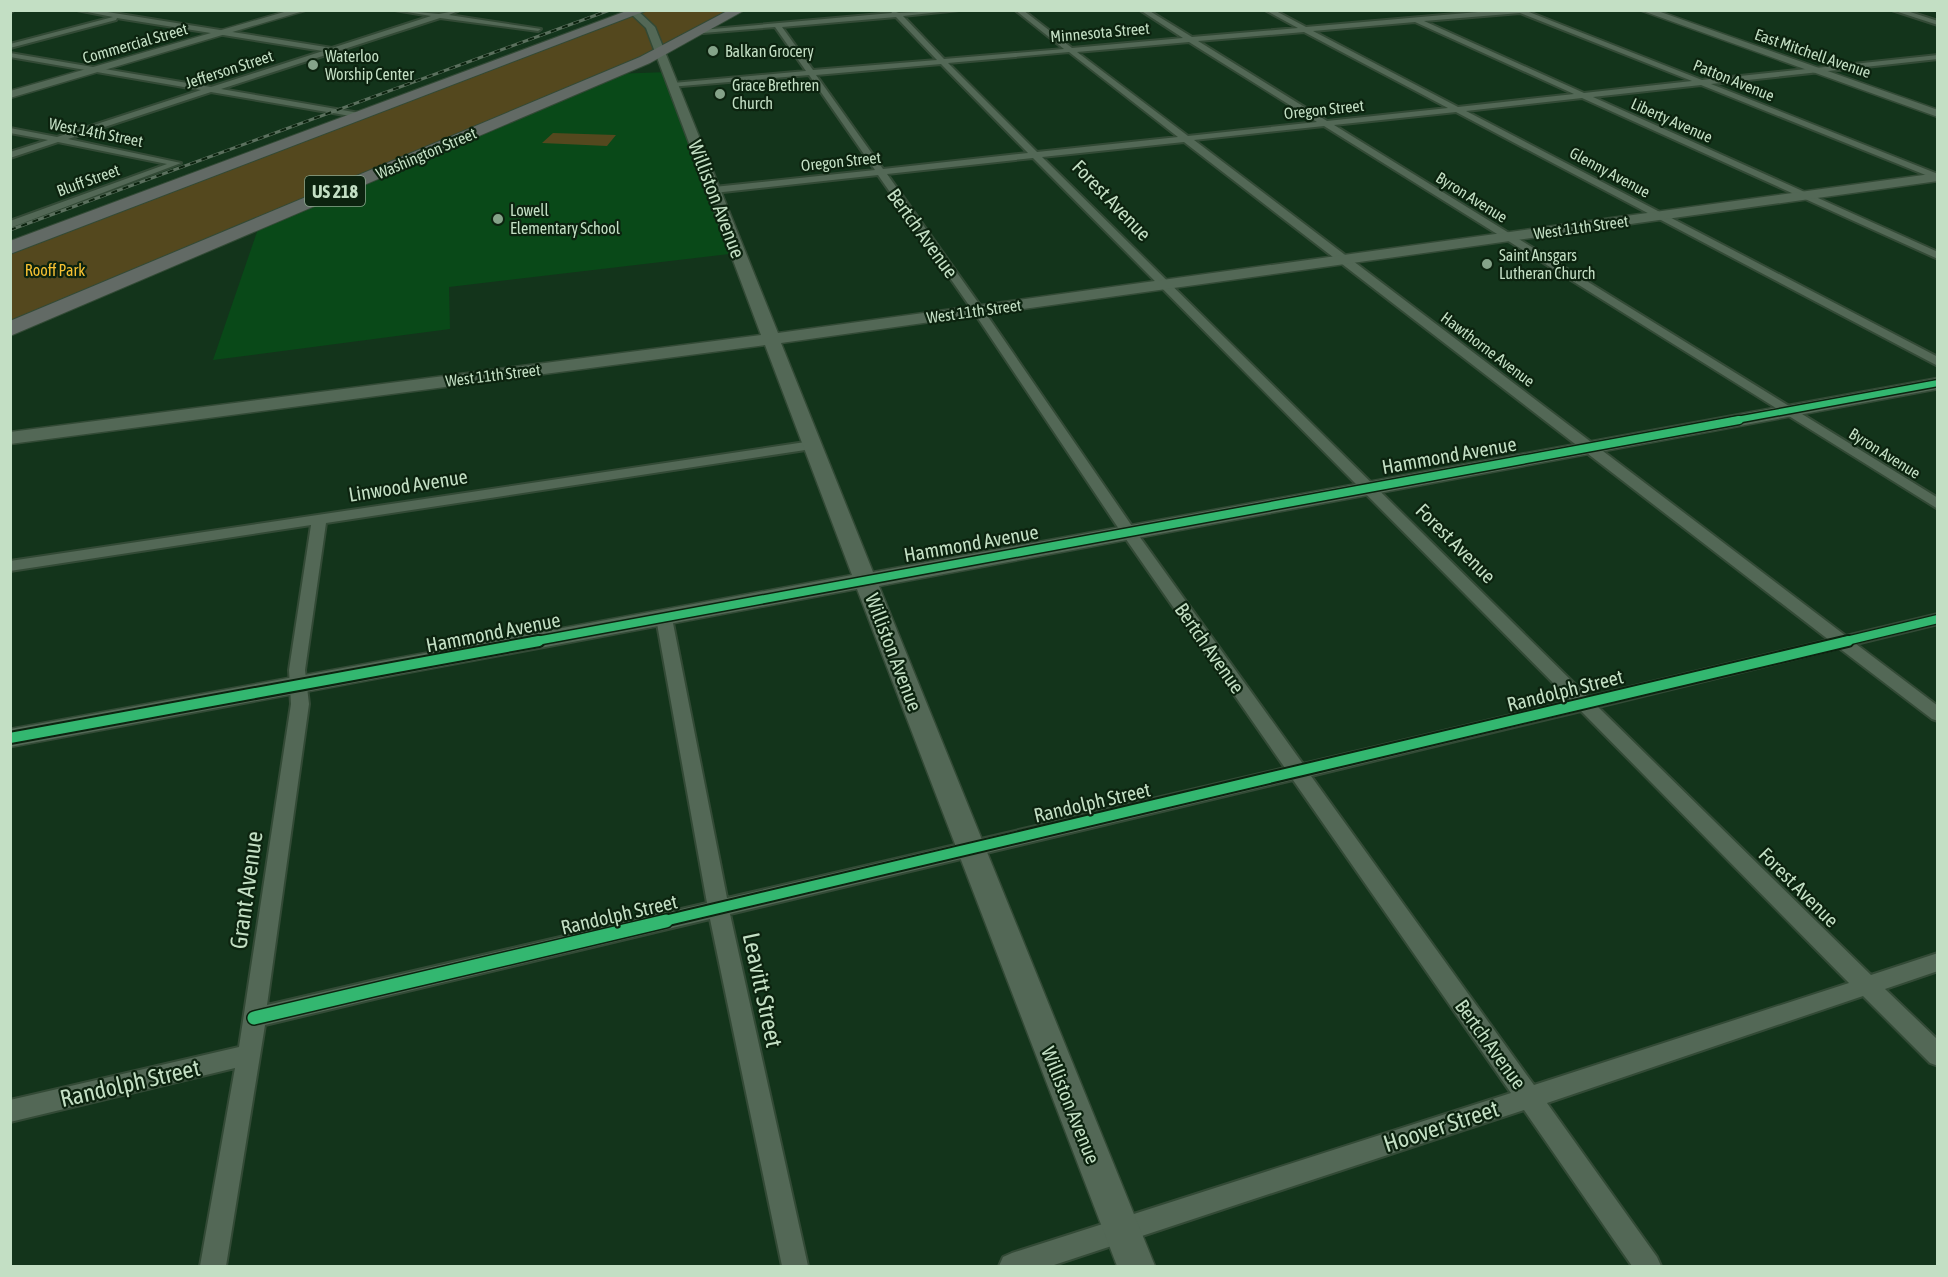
<svg xmlns="http://www.w3.org/2000/svg" width="1948" height="1277" font-family="'Asap Condensed',sans-serif">
<style>
.built{fill:#094918}
.green{fill:#54481e}
.lines{fill:none;stroke-linecap:round;stroke-linejoin:round}
.street-casing{stroke:#334a36;stroke-width:4}
.secondary-casing{stroke:#334a36;stroke-width:3}
.highway-casing{stroke:#334a36;stroke-width:2}
.street{fill:#536856;fill-rule:evenodd}
.secondary{fill:#536856;fill-rule:evenodd}
.highway{fill:#626a65;fill-rule:evenodd}
.rail-casing{stroke:#5b705e;stroke-width:3}
.rail{stroke:#0c230f;stroke-width:2;stroke-dasharray:6;stroke-linecap:butt}
.cycleway-far3-casing{stroke:#0c230f;stroke-width:9}
.cycleway-far2-casing{stroke:#0c230f;stroke-width:11}
.cycleway-far1-casing{stroke:#0c230f;stroke-width:14}
.cycleway-casing{stroke:#0c230f;stroke-width:16}
.cycleway-far3{stroke:#33b770;stroke-width:6}
.cycleway-far2{stroke:#33b770;stroke-width:8}
.cycleway-far1{stroke:#33b770;stroke-width:10}
.cycleway{stroke:#33b770;stroke-width:13}
.poi-dot{fill:#85a389;stroke:#0c230f;stroke-width:2}
.labels{text-anchor:middle;dominant-baseline:central;stroke-width:4.5;stroke-linejoin:round;paint-order:stroke}
.far-street-label{font-size:16px;fill:#c3dfc4;stroke:#0c230f}
.far-poi-label{font-size:16px;fill:#c3dfc4;stroke:#0c230f;text-anchor:start}
.far-park-label{font-size:16px;fill:#f7c132;stroke:#0c230f}
.shield{fill:#0c230f;stroke:#8ca78e;stroke-width:1.5}
.shield-label{font-size:18px;font-weight:bold;fill:#c3dfc4}
.street-label{font-size:20px;fill:#c3dfc4;stroke:#0c230f}
.near-street-label{font-size:24px;fill:#c3dfc4;stroke:#0c230f}
</style>
<rect width="100%" height="100%" fill="#13341b"/>
<path class="built" d="M668,72L738,253L449,287L450,329L213,360L260,223L612,74Z"/>
<path class="green" d="M639,11H739L691,38L11,329L10,248Z
M553,133L616,135L607,146L542,143Z"/>
<g class="lines">
<g class="street-casing">
<path id="street" d="M10,10H14L10,13Z
M77,10H95L332,48L431,16L395,10L439,14L460,10L449,15L541,29L538,31L440,18L221,89L365,114L366,116L362,118L211,92L68,139L181,163L10,228V221L167,164L58,142L10,158V152L48,140L10,133V128L57,137L201,90L10,57V53L211,87L323,51L117,18L116,20L10,48V44L113,17Z
M890,10L899,13L959,10L903,16L944,59L1064,49L1015,10H1023L1072,48L1183,38L1140,10H1148L1192,37L1298,28L1265,10H1274L1306,27L1501,10H1532L1529,12L1702,80L1938,55V59L1711,84L1938,174V180L1701,85L1593,97L1938,252V259L1582,98L1466,111L1938,357V366L1456,112L1334,125L1938,498V509L1324,126L1194,140L1846,636L1938,614V624L1856,644L1938,706V721L1932,719L1839,648L1598,707L1871,975L1938,953V971L1885,989L1938,1040V1066L1930,1063L1863,996L1547,1103L1657,1257L1661,1266H1632L1524,1110L1051,1266H999L1003,1257L1012,1253L1511,1093L1293,780L730,914L808,1266H782L710,919L265,1025L226,1266H200L235,1068L10,1122V1100L239,1047L291,704L289,670L311,525L10,571V561L812,441L819,445L812,449L326,523L305,670L309,704L267,1005L707,903L656,618L664,613L672,618L727,898L1285,768L1121,532L973,311L878,175L714,193L709,190L714,187L875,170L809,75L670,87L669,85L673,83L806,71L775,27L703,33L701,30L892,13ZM1520,13L1692,81L1584,93L1424,21ZM896,17L937,60L813,70L782,27ZM1415,22L1574,94L1458,107L1313,31ZM1304,32L1448,108L1327,121L1198,41ZM1189,42L1317,122L1188,136L1077,52ZM1069,52L1178,137L1037,152L948,63ZM941,64L1028,153L883,169L816,75ZM1184,142L1829,640L1588,697L1042,157ZM1033,158L1571,701L1303,764L1134,529L982,308L887,174ZM1581,711L1849,983L1534,1085L1311,776Z
M1892,10H1904L1938,21V25Z"/>
</g>
<g class="secondary-casing">
<path id="secondary" d="M291,10H307L10,98V91Z
M627,10H637L655,27L778,333L1938,173V181L781,343L873,572L1938,378V389L879,586L1155,1266H1117L857,589L10,747V729L852,575L765,345L10,444V432L761,335L646,28Z
M1640,10H1655L1938,110V117Z"/>
</g>
<g class="highway-casing">
<path id="highway" d="M629,10H648L10,254V241Z
M729,10H745L650,63L10,336V321L640,57Z"/>
</g>
<use href="#street" class="street"/>
<use href="#secondary" class="secondary"/>
<use href="#highway" class="highway"/>
<g class="rail-casing">
<path id="rail" d="M10,230L610,10"/>
</g>
<use href="#rail" class="rail"/>
<g class="cycleway-far3-casing">
<path id="cycleway-far3" d="M1731,421L1938,383"/>
</g>
<g class="cycleway-far2-casing">
<path id="cycleway-far2" d="M531,642L1739,420
M1842,642L1938,619"/>
</g>
<g class="cycleway-far1-casing">
<path id="cycleway-far1" d="M10,738L539,641
M660,922L1848,641"/>
</g>
<g class="cycleway-casing">
<path id="cycleway" d="M254,1018L666,921"/>
</g>
<use href="#cycleway-far3" class="cycleway-far3"/>
<use href="#cycleway-far2" class="cycleway-far2"/>
<use href="#cycleway-far1" class="cycleway-far1"/>
<use href="#cycleway" class="cycleway"/>
</g>
<g class="poi-dot">
<circle cx="713" cy="51" r="6"/>
<circle cx="313" cy="65" r="6"/>
<circle cx="720" cy="94" r="6"/>
<circle cx="498" cy="219" r="6"/>
<circle cx="1487" cy="264" r="6"/>
</g>
<g class="labels">
<g class="far-street-label">
<text transform="translate(1100 32) rotate(-5)">Minnesota Street</text>
<text transform="translate(135 43) rotate(-16)">Commercial Street</text>
<text transform="translate(1813 53) rotate(19)">East Mitchell Avenue</text>
<text transform="translate(229 69) rotate(-18)">Jefferson Street</text>
<text transform="translate(1734 80) rotate(22)">Patton Avenue</text>
<text transform="translate(1324 109) rotate(-6)">Oregon Street</text>
<text transform="translate(1672 120) rotate(24)">Liberty Avenue</text>
<text transform="translate(96 132) rotate(11)">West 14th Street</text>
<text transform="translate(426 153) rotate(-23)">Washington Street</text>
<text transform="translate(841 161) rotate(-6)">Oregon Street</text>
<text transform="translate(1610 172) rotate(28)">Glenny Avenue</text>
<text transform="translate(88 180) rotate(-20)">Bluff Street</text>
<text transform="translate(1472 197) rotate(32)">Byron Avenue</text>
<text transform="translate(1581 227) rotate(-8)">West 11th Street</text>
<text transform="translate(974 311) rotate(-8)">West 11th Street</text>
<text transform="translate(1488 349) rotate(37)">Hawthorne Avenue</text>
<text transform="translate(493 375) rotate(-7)">West 11th Street</text>
<text transform="translate(1885 453) rotate(32)">Byron Avenue</text>
</g>
<g class="far-poi-label">
<text x="725" y="51">Balkan Grocery</text>
<text x="325" y="56">Waterloo<tspan x="325" dy="18">Worship Center</tspan></text>
<text x="732" y="85">Grace Brethren<tspan x="732" dy="18">Church</tspan></text>
<text x="510" y="210">Lowell<tspan x="510" dy="18">Elementary School</tspan></text>
<text x="1499" y="255">Saint Ansgars<tspan x="1499" dy="18">Lutheran Church</tspan></text>
</g>
<g class="far-park-label">
<text x="55" y="270">Rooff Park</text>
</g>
<rect class="shield" x="305" y="176" width="60" height="30" rx="4.5"/>
<g class="shield-label">
<text x="335" y="191">US 218</text>
</g>
<g class="street-label">
<text transform="translate(717 199) rotate(69)">Williston Avenue</text>
<text transform="translate(1112 200) rotate(46)">Forest Avenue</text>
<text transform="translate(923 233) rotate(54)">Bertch Avenue</text>
<text transform="translate(1449 455) rotate(-10)">Hammond Avenue</text>
<text transform="translate(408 485) rotate(-9)">Linwood Avenue</text>
<text transform="translate(971 543) rotate(-10)">Hammond Avenue</text>
<text transform="translate(1456 543) rotate(45)">Forest Avenue</text>
<text transform="translate(493 632) rotate(-11)">Hammond Avenue</text>
<text transform="translate(1210 648) rotate(55)">Bertch Avenue</text>
<text transform="translate(894 652) rotate(69)">Williston Avenue</text>
<text transform="translate(1565 690) rotate(-14)">Randolph Street</text>
<text transform="translate(1092 802) rotate(-13)">Randolph Street</text>
<text transform="translate(1799 887) rotate(45)">Forest Avenue</text>
<text transform="translate(619 914) rotate(-13)">Randolph Street</text>
<text transform="translate(1491 1044) rotate(54)">Bertch Avenue</text>
<text transform="translate(1071 1105) rotate(68)">Williston Avenue</text>
</g>
<g class="near-street-label">
<text transform="translate(246 890) rotate(-82)">Grant Avenue</text>
<text transform="translate(763 990) rotate(78)">Leavitt Street</text>
<text transform="translate(130 1083) rotate(-13)">Randolph Street</text>
<text transform="translate(1441 1126) rotate(-18)">Hoover Street</text>
</g>
</g>
<rect width="1948" height="1277" fill="none" stroke="#c3dfc4" stroke-width="24"/>
</svg>
